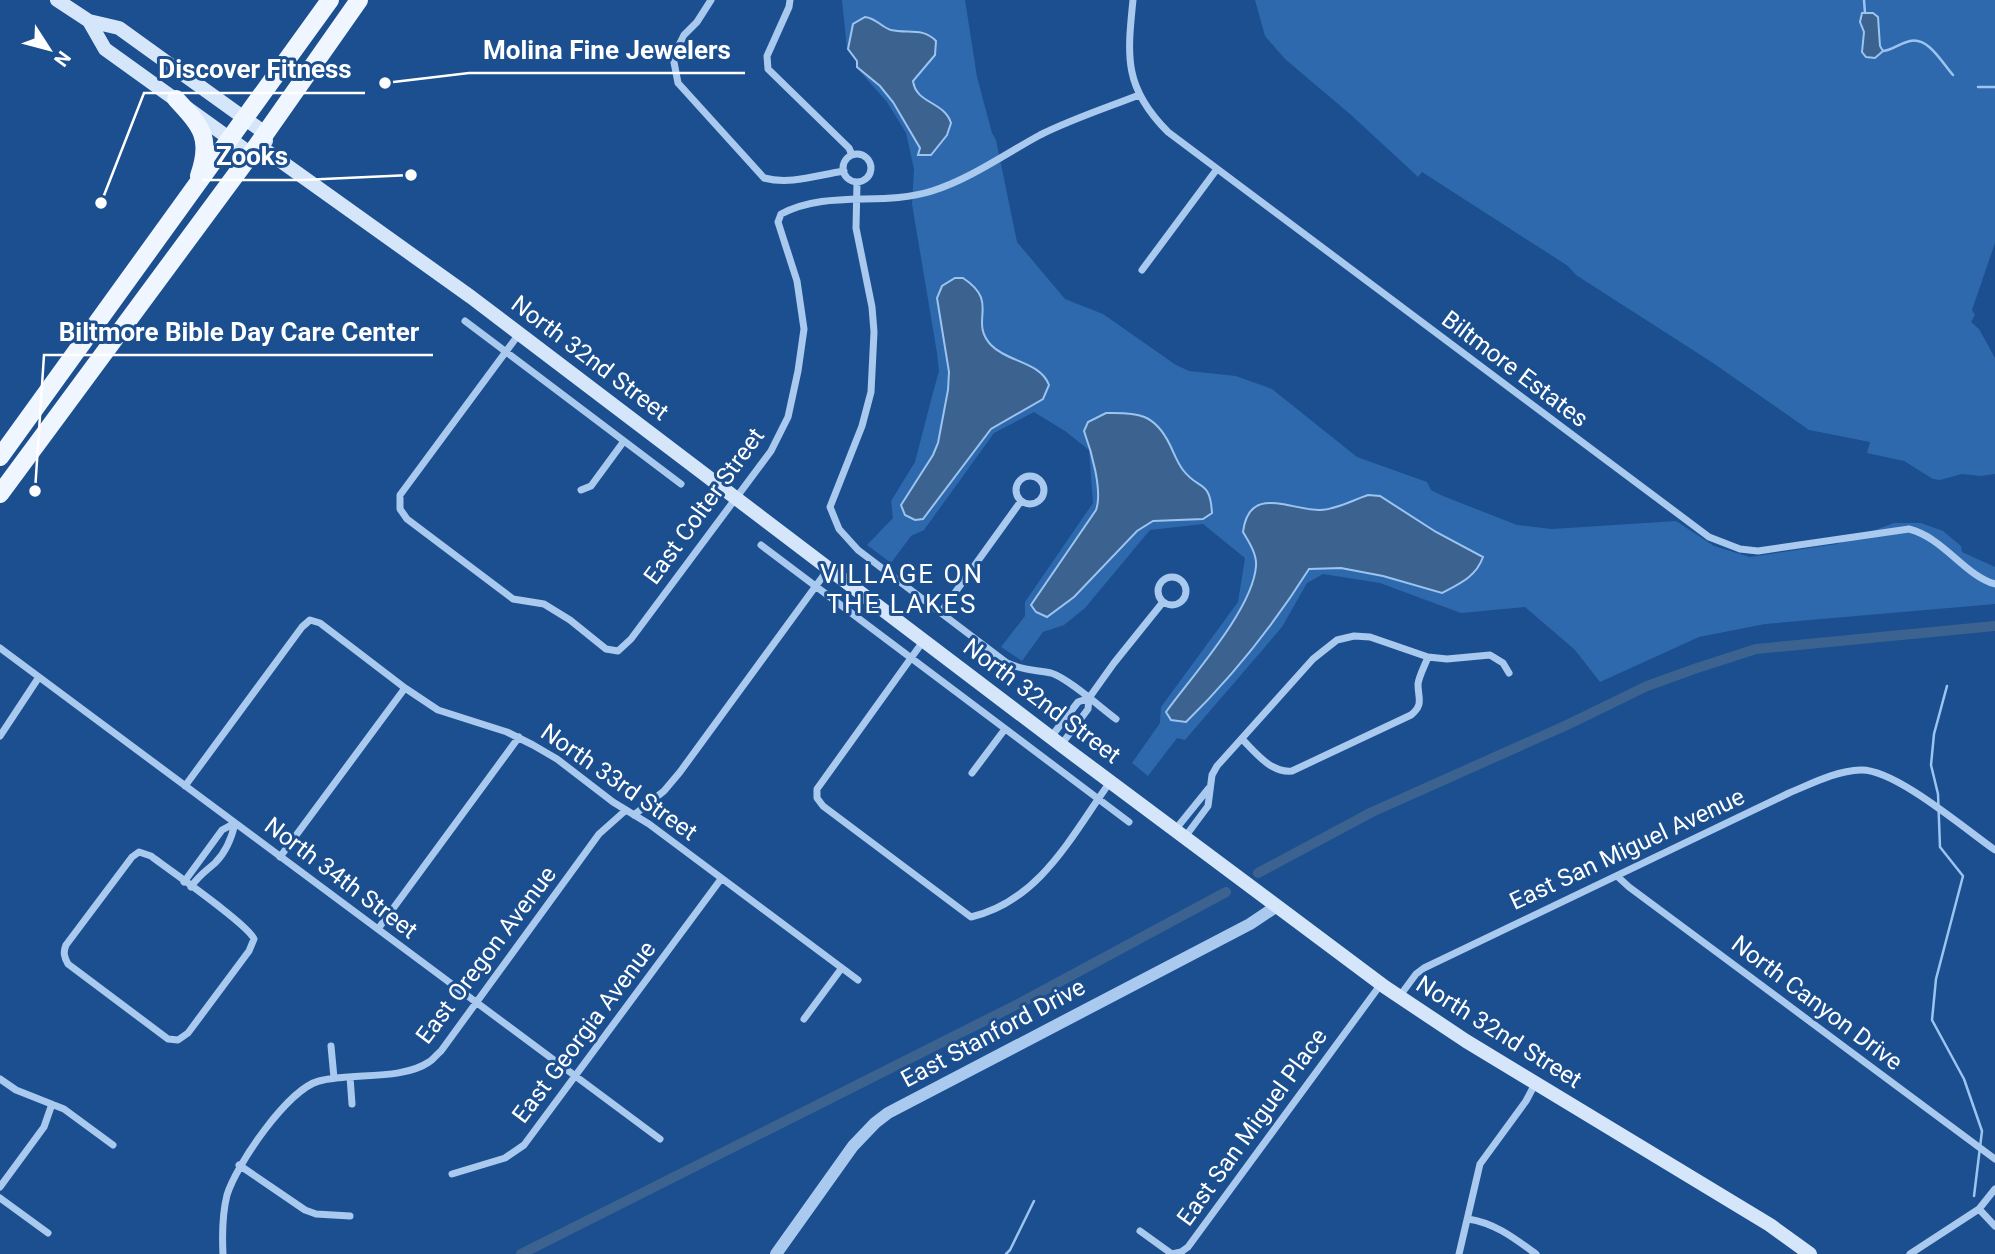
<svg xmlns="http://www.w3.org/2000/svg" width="1995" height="1254" font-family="Roboto,sans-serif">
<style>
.green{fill:#2e69ad}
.water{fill:#3c6290;stroke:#9cc4f0;stroke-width:2}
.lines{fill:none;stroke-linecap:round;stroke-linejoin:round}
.stream{stroke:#9cc4f0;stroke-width:2.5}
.canal{stroke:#3c6290;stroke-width:10}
.minor{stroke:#a9c9ee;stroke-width:7}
.tertiary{stroke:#a9c9ee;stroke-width:12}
.secondary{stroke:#d6e6fa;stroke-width:14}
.primary{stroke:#f0f6ff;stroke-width:18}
.labels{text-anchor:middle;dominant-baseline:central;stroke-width:6;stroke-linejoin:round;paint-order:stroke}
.street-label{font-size:24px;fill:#fff;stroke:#1b4f8f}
.neighbourhood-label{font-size:26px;letter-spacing:2px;fill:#fff;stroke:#1b4f8f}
.leader{fill:none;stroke:#fff;stroke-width:2.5}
.callout-dot{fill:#fff;stroke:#1b4f8f;stroke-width:2.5}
.callout-label{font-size:26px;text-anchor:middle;font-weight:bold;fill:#fff;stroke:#1b4f8f;stroke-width:6;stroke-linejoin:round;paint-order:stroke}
</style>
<rect width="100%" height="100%" fill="#1b4f8f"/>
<path class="green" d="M842,0H965L977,77L992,133L996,140L1017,242L1065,299L1103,314L1176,365L1189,371L1236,376L1272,389L1357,457L1427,482L1431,490L1443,496L1517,525L1552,529L1676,521L1714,546L1750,557L1837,544L1894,523H1921L1943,531L1961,546L1962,552L1995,567V604L1765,624L1699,637L1600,682L1575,650L1525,607L1461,613L1380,583L1323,574L1307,583L1282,627L1185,740L1177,738L1148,776L1132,763L1160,723L1161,707L1238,602L1245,558L1203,524L1150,530L1085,608L1064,625L1043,632L1022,661L1001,647L1025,616V602L1093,503L1089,450L1065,431L1034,412L994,433L924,530L911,536L891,563L867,545L893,518L891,501L915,462L931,400L939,371L937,353L912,204L914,169L906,133L887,102L856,67V61L847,49Z
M1255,0H1995V243L1972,310L1975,315L1971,322L1979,329L1995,358V474L1981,476L1962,474L1940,480L1933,479L1904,461L1867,453L1870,442L1809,430L1713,363L1576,275L1568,266L1422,172L1418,177L1415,174L1350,114L1285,59L1265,36Z"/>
<path class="water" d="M1862,13H1873L1878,17L1880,46L1883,51L1875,58L1866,57L1862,52L1864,32L1860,22Z
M865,17C876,18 881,27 891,30C907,34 923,27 936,41L935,55L913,81C916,104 944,101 951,123L947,135L931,155H918L920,148L893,102L880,86L857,67V61L848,49L853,24Z
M955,278H963C1001,303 968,320 991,345C1007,362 1041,362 1049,385L1043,399L991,429L923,519L915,520L905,515L901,505L933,455L938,443L948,390L949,372L937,298L942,286Z
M1106,413C1138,412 1155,414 1170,445C1174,453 1177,462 1183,470C1199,491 1210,479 1212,513L1203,519L1153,521L1137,531L1074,597L1047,617L1036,612L1031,605L1096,510C1103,491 1091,450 1084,431L1088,422Z
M1368,495L1380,496L1436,532L1483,557C1476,577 1459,584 1442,593L1383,576L1341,568L1309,569C1273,626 1234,675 1186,722L1171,720L1166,712C1192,676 1253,609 1256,566C1257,554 1249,542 1243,532C1249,484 1289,510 1320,510C1335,510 1353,500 1368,495Z"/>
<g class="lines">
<path class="stream" d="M1864,0L1865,13
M1883,51C1893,50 1900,43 1910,41C1929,37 1942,63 1953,75
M1978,87H1995
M1947,686L1934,734L1931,765L1938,794L1940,847L1963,876L1936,979L1932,1020L1964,1079L1982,1131L1974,1196
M1006,1254L1010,1250L1034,1201"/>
<path class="canal" d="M1258,873L1372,812L1569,724L1647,686L1697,668L1756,649L1995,626
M521,1254L1022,1002L1226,892"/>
<path class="minor" d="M711,0L697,22L684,35L673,57L678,83L764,178C791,185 817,175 844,171
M790,0L789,7L767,56L768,69L849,148L852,155
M1133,0C1127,58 1124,88 1168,132L1709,537L1740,549L1758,551L1909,529C1944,538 1964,575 1995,584
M843 168a14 14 0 1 1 28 0a14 14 0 1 1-28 0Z
M857,183L856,228L872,307L874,332L871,392L862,426L830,507L839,529L858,550L1007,663C1022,670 1035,670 1051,673C1068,678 1101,708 1116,719
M1142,270L1217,169
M465,321L681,484
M519,334L400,495V509L407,519L513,599L544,604L570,620L606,649L618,651L631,639L771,451L788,417L798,371L804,329L797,281L778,222L781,214C828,189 882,207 932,191C970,179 1005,154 1040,135C1072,119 1106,108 1139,95
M1016 490a14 14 0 1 1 28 0a14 14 0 1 1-28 0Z
M581,490L591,486L624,441
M761,545L1129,822
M1158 591a14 14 0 1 1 28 0a14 14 0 1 1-28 0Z
M941,612L1021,501
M924,640L817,789V798L823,806L971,917C1040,901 1072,835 1110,782
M0,648L660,1139
M0,736L39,677
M1051,737L1078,702L1089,698
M1242,739C1256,753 1271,773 1292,771L1411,715C1424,704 1418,699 1418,684C1419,676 1425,665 1428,657
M1061,745L1088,709L1089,698L1114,663L1163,602
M972,773L1005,729
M185,786L302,627L310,620L320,623L405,688L438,710L507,732L533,745L557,759L613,802L649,824L858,980
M634,815L664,791L680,772L829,568
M1175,830L1209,788
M1185,837L1208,806L1212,775L1217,766L1313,659L1337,640L1354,636L1370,637L1428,657L1447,659L1490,655L1503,663L1509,673
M139,852L151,856C169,870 248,924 254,939L249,951L188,1033L178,1040L168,1039L68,964C64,957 63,952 66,945L132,857Z
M280,857L405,688
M1617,876L1629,887L1995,1159
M184,882L222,830L235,823
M191,887C198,876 206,871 215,863C225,853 232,837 235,823
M378,929L519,737
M1399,997L1416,974L1424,968L1789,793C1813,783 1835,771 1861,770C1895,769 1965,829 1995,850
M804,1019L841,969
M331,1046L334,1078
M350,1077L352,1104
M0,1079L16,1090L64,1109L113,1145
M239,1165L305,1210L316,1214L350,1216
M452,1174L505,1158L524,1145L721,879
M0,1187L44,1127L52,1104
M0,1198L48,1233
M1979,1209L1995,1226
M1468,1219C1495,1223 1514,1238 1536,1254
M1140,1231L1172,1254L1181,1252L1188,1247L1381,984
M223,1254C222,1234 222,1215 227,1195C236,1165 288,1089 319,1081C351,1072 401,1081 429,1062C433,1060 437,1054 441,1051L599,834L626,810
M1459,1254L1480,1164L1526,1101L1536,1082
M1910,1254L1979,1209L1995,1189"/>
<path class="tertiary" d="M776,1254L853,1146L875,1123L888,1113L1250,924L1277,906"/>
<path class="secondary" d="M57,0L89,21L119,28L265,133L266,141
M89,21L105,49L251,154L268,152L471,297L1061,745L1385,987L1466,1041L1770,1225L1810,1254"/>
<path class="primary" d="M176,99C202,127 212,138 199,176
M0,457L330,0
M0,494L251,154L359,0"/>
</g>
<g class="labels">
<g class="street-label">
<text transform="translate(590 358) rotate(37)">North 32nd Street</text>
<text transform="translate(1515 369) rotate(37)">Biltmore Estates</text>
<text transform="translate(704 506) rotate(-54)">East Colter Street</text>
<text transform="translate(1042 701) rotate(37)">North 32nd Street</text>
<text transform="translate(619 782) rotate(35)">North 33rd Street</text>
<text transform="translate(1627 849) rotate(-25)">East San Miguel Avenue</text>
<text transform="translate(341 878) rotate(37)">North 34th Street</text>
<text transform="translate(486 955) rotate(-53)">East Oregon Avenue</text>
<text transform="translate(1817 1003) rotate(37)">North Canyon Drive</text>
<text transform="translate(584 1032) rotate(-53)">East Georgia Avenue</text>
<text transform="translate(1499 1032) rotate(32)">North 32nd Street</text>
<text transform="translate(993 1033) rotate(-28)">East Stanford Drive</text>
<text transform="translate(1252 1127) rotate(-54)">East San Miguel Place</text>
</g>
<g class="neighbourhood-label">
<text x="902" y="574">VILLAGE ON<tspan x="902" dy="30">THE LAKES</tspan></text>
</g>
</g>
<path class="leader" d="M385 83L469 73H745M101 203L144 93H365M411 175L302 180H202M35 491L44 355H433"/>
<g class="callout-dot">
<circle cx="385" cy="83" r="7"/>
<circle cx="101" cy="203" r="7"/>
<circle cx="411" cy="175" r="7"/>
<circle cx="35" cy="491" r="7"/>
</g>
<g class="callout-label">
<text x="607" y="59">Molina Fine Jewelers</text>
<text x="255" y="78">Discover Fitness</text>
<text x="252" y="165">Zooks</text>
<text x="239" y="341">Biltmore Bible Day Care Center</text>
</g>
<g transform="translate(49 49) rotate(126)" stroke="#1b4f8f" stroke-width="5" paint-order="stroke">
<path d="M0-5L12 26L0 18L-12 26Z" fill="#ffffff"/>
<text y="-10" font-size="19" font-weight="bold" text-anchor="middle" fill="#ffffff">N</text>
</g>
</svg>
